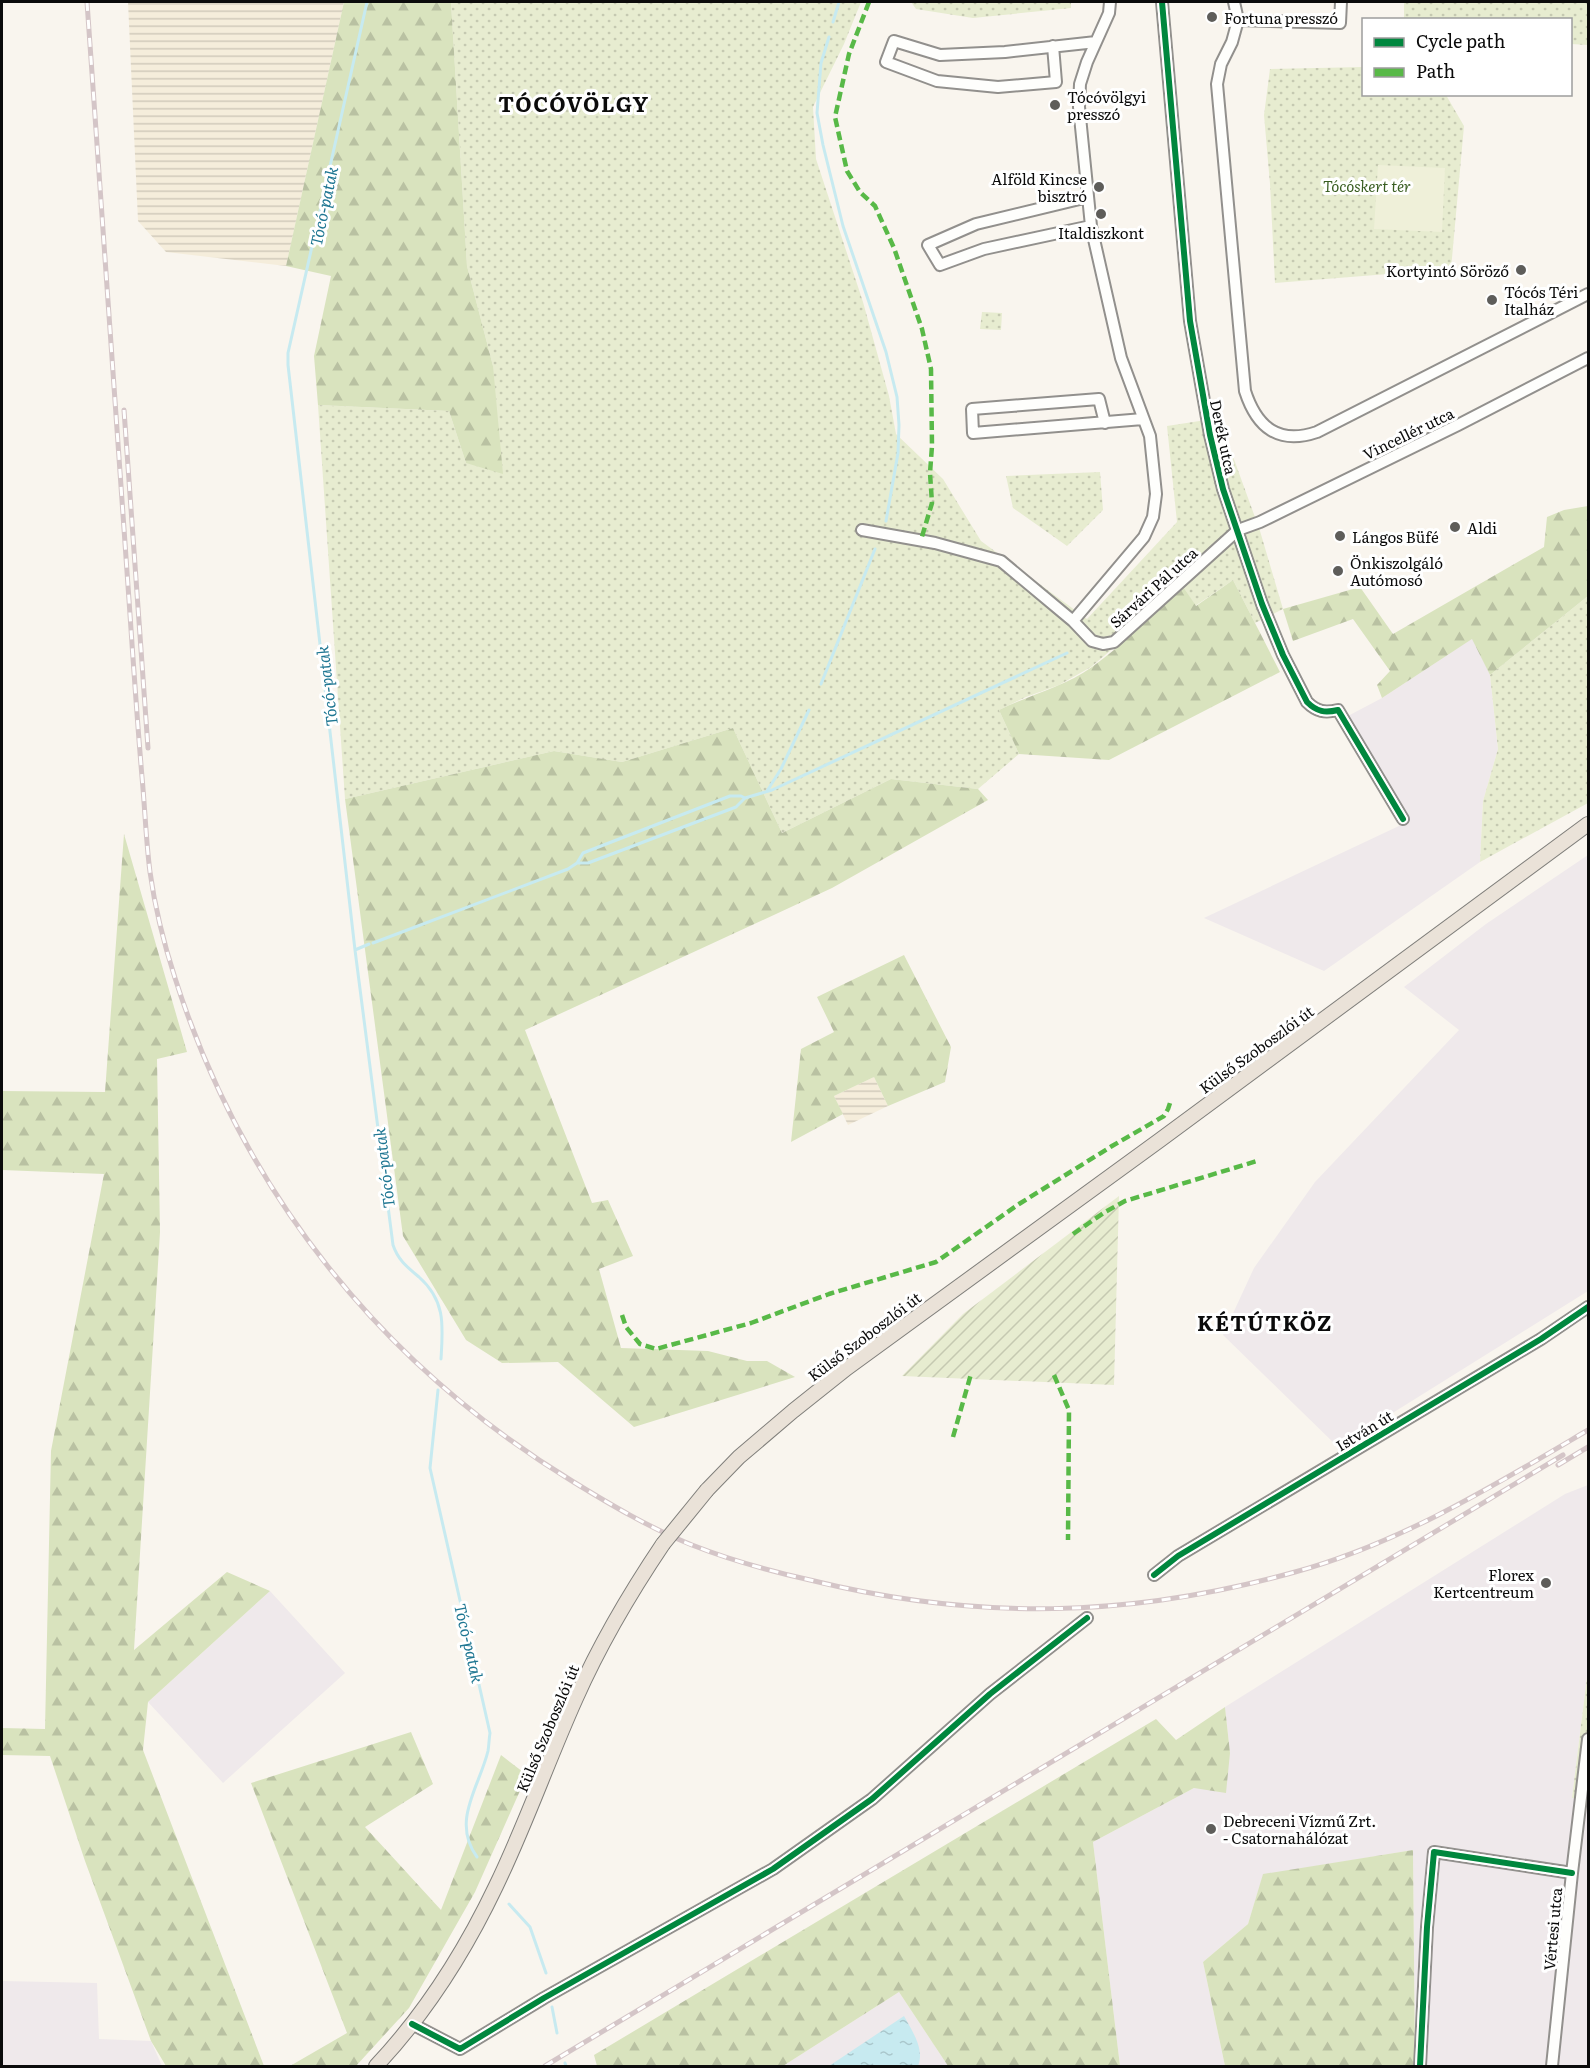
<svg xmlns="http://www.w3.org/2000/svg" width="1590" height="2068" font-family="Literata,serif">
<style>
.industrial{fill:#efe9eb}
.farmland{fill:url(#farmland-rules)}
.grass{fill:url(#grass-dots)}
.forest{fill:url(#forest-firs)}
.garden{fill:url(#garden-furrows)}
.pitch{fill:#eff0d9}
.water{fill:url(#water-ripples)}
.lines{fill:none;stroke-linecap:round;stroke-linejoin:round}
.stream{stroke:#c7eaf0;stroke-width:3}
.minor-casing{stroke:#92908d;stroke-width:14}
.major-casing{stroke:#7f7e7a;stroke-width:16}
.minor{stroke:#fefefc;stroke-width:10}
.major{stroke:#eae2d8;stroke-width:14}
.rail-casing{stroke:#d4c5c7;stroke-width:5}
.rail{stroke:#fff;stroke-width:3;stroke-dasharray:9;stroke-linecap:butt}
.major-bridge-casing{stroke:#7f7e7a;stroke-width:16;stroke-linecap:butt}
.major-bridge{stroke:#eae2d8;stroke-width:14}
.quiet{stroke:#58b947;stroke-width:4.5;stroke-dasharray:9 4.5;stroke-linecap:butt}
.cycleway-casing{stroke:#fff;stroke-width:10}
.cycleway{stroke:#00873e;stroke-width:6}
.poi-dot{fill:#5e5d5a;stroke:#fff;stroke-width:2}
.labels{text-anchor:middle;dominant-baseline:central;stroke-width:6;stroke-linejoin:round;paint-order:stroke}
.poi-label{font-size:15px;fill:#0b0b0b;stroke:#fff;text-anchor:start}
.park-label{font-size:15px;font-style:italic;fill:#395d21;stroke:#fff}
.street-label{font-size:15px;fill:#0b0b0b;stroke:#fff}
.water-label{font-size:16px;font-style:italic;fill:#1e7692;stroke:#fff}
.district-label{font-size:21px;font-weight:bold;letter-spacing:1.5px;fill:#0b0b0b;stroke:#fff}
</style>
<defs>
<pattern id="farmland-rules" width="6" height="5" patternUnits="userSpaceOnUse" patternTransform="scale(1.5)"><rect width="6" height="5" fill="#f5eddb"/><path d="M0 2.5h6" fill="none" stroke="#d1cabb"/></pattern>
<pattern id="grass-dots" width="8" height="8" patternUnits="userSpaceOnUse" patternTransform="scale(1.5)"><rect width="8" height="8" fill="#e7ecd0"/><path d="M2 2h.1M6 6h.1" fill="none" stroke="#c5c9b1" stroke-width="1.8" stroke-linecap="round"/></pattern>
<pattern id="forest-firs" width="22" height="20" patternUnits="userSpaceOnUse" patternTransform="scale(1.5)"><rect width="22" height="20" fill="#d9e3be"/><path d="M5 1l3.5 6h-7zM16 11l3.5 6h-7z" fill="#b9c1a2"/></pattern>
<pattern id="garden-furrows" width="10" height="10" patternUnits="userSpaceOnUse" patternTransform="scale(1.5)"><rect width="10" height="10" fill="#e7ecd0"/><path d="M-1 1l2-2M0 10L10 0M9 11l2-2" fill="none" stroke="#c5c9b1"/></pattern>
<pattern id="water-ripples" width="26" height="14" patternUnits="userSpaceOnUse" patternTransform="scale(1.5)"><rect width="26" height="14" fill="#c7eaf0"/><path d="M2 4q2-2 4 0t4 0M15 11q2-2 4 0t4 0" fill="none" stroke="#aac7cc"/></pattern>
</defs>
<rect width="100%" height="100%" fill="#f9f5ee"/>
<path class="industrial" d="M1473,638L1490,675L1498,749L1483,801L1480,862L1324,971L1204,918L1401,825L1405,814L1346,717L1382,698Z
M1588,855V1291L1338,1447L1223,1335L1254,1268L1315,1182L1459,1030L1404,987L1486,924Z
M1588,1485V1669L1572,1797H1588V2066H1415L1413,1850L1263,1875L1248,1924L1203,1962L1225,2066H1120L1093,1842L1194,1788L1230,1753L1225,1707L1565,1494Z
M270,1591L345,1673L223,1783L148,1702Z
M2,1981L97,1983L99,2039L151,2041L162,2066H2Z
M899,1992L948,2066H783Z"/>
<path class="farmland" d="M128,2H344L286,266L166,252L138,221Z
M874,1077L888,1106L848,1125L834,1096Z"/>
<path class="grass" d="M451,2H861L844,44L813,107L816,159L863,302L889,396L896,434L943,479L981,541L1087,619L1177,522L1167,426L1219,418L1260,531L1283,609L1255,623L1233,580L1195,606L1184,588L1091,667L1059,685L1026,697L999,710L1019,754L978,789L891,779L782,833L733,728L622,762L554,751L345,799L318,405L449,411L466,463L493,366L467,266Z
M911,2H1071V8L973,18L916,9Z
M1404,2H1588V45L1571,44L1570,20L1404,19Z
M1363,67L1364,94L1446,95L1464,126L1451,269L1275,283L1270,184L1264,115L1270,69Z
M982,312L1002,313L1001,330L980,329Z
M1100,472L1103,510L1067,546L1013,508L1006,476Z
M1588,596V803L1480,862L1483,801L1498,749L1490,675Z
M1588,1669V1797L1572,1798Z"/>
<path class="forest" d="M344,2H451L467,266L493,366L503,474L466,463L449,411L318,405L314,356L331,276L286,266Z
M1588,506V596L1490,675L1472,639L1382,698L1377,685L1390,671L1353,619L1293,641L1283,609L1360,587L1393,634L1544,547L1547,517L1564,510Z
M1233,580L1280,672L1109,760L1019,754L999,710C1029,695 1064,687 1092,667C1123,645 1154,613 1184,588L1196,606Z
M733,728L782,833L891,779L978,789L988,800L832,888L525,1030L592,1203L608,1200L633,1256L599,1269L621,1348L708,1351L747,1361H767L795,1377L634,1427L558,1362L502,1363L466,1340L403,1236L345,799L554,751L622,762Z
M124,834L187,1052L157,1059L160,1232L134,1650L227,1572L270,1591L148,1702L143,1750L264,2066H166L151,2041L85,1861L50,1756L2,1755V1728L45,1729L51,1451L104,1174L2,1170V1091L105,1092Z
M904,955L951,1047L945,1082L888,1106L874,1077L834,1096L843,1114L791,1142L801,1049L834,1032L817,997Z
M1225,1707L1230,1753L1226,1793L1194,1788L1093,1842L1120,2066H948L899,1992L783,2066H597L594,2055L1156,1719L1176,1740Z
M411,1732L433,1784L365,1827L441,1910L501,1755L527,1775L475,1892L409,2008L356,2066H290L347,2033L251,1783Z
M1413,1850L1415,2066H1225L1203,1962L1248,1924L1263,1874Z"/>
<path class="garden" d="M1119,1196L1114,1385L902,1376L963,1314Z"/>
<path class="pitch" d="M1378,165L1445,168L1442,232L1374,229Z"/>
<path class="water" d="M904,2016C912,2031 925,2049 918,2066H829Z"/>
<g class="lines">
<path class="stream" d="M367,2L288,353V365L355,950L393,1245C398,1260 407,1267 419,1277C446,1301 443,1326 441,1359
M833,22L839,2
M829,37L821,63L817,113L823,145L843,226L886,352L897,397L899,425L898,453L886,521
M821,684L875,549
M767,791L781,769L809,710
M577,863L583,853L730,796H741L745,798
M373,943L568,869L577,863H588L736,807L745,798L772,790L1067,653
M355,950L369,944
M438,1390L430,1468L490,1733C489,1739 489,1745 488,1751C479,1788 451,1821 477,1857
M509,1904L530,1927L546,1973
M552,2007L557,2033
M565,2063L566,2066"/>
<g class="minor-casing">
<path id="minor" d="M1162,2L1190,321L1210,435L1223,489L1262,604L1283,655L1307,702C1317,712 1325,713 1338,710L1403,819
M1234,2L1238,20L1232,42L1221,64L1217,84L1245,391C1257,428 1279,445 1317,432L1588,294
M1238,20L1340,23L1341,2
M1053,46L1056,82L998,87L937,81L886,62L894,41L940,55L1005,52L1096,42
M1088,197L976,224L928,245L940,265L984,249L1091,226
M1105,423L1099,399L972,409L973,433L1143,419
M862,530L935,543L1001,561L1073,621L1092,641L1103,644L1114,642L1238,530L1260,522L1458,425L1588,358
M1073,621L1144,537L1153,517L1156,494L1150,436L1121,358L1091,226L1079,107L1080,84L1087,62L1109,13L1110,2
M1154,1575L1178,1556L1541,1339L1588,1307
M412,2024L460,2049L544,1998L773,1869L872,1799L990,1694L1087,1618
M1420,2066L1427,1927L1434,1852L1572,1873
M1552,2066L1572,1873L1588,1739"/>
</g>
<g class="major-casing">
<path id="major" d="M707,1490L739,1457L793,1411L847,1368L1160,1140L1588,824
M376,2066C425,2014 465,1951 496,1886C526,1824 548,1760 576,1698C600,1644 630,1593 663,1544"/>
</g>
<use href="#minor" class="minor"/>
<use href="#major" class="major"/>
<g class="rail-casing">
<path id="rail" d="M87,2C101,201 115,401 129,600C133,659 137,718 142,777C145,809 146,841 150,872C155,908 164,944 175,978C243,1192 382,1365 572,1481C611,1505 650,1528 692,1545C730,1560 770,1571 810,1580C976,1621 1130,1618 1295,1572C1401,1543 1495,1485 1588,1430
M124,410L148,748
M1558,1465L1588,1447
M545,2066L1563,1455"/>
</g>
<use href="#rail" class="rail"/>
<g class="major-bridge-casing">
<path id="major-bridge" d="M663,1544L707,1490"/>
</g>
<use href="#major-bridge" class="major-bridge"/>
<path class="quiet" d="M869,2L849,54L835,117L847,171L860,192L875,206L894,248L922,329L931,369L932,446L930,473L932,503L921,540
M1073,1234L1105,1212L1125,1201L1257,1161
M622,1315L626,1327L640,1344L656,1349L751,1323L829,1294L936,1262L1019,1204L1112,1146L1164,1116L1168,1109L1171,1100
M1054,1375L1069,1410L1068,1540
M953,1437L971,1374"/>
<g class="cycleway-casing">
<path id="cycleway" d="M1162,2L1190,321L1210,435L1223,489L1262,604L1283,655L1307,702C1317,712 1325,713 1338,710L1403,819
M1154,1575L1178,1556L1541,1339L1588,1307
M412,2024L460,2049L544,1998L773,1869L872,1799L990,1694L1087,1618
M1420,2066L1427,1927L1434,1852L1572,1873"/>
</g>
<use href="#cycleway" class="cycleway"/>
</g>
<g class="poi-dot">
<circle cx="1212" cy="17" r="6"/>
<circle cx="1055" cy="105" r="6"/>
<circle cx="1099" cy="187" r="6"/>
<circle cx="1101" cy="214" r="6"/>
<circle cx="1521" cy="270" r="6"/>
<circle cx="1492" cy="300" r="6"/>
<circle cx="1455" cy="527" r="6"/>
<circle cx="1340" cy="536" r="6"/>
<circle cx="1338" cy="571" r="6"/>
<circle cx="1546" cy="1583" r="6"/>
<circle cx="1211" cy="1829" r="6"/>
</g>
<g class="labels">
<g class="poi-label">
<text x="1224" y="17">Fortuna presszó</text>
<text x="1067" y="96">Tócóvölgyi<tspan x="1067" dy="17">presszó</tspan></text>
<text x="1087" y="178" text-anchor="end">Alföld Kincse<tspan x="1087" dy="17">bisztró</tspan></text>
<text x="1101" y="232" text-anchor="middle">Italdiszkont</text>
<text x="1509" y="270" text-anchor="end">Kortyintó Söröző</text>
<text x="1504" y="291">Tócós Téri<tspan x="1504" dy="17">Italház</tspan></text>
<text x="1467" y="527">Aldi</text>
<text x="1352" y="536">Lángos Büfé</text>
<text x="1350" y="562">Önkiszolgáló<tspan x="1350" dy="17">Autómosó</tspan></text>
<text x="1534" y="1574" text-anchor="end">Florex<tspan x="1534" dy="17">Kertcentreum</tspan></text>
<text x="1223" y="1820">Debreceni Vízmű Zrt.<tspan x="1223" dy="17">- Csatornahálózat</tspan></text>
</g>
<g class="park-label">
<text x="1367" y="185">Tócóskert tér</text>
</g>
<g class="street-label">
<text transform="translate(1408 433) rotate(-26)">Vincellér utca</text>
<text transform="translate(1224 437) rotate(78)">Derék utca</text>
<text transform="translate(1153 587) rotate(-42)">Sárvári Pál utca</text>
<text transform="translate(1256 1049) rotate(-36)">Külső Szoboszlói út</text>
<text transform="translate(864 1336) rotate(-37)">Külső Szoboszlói út</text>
<text transform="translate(1364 1430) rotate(-31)">István út</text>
<text transform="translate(547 1728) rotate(-67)">Külső Szoboszlói út</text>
<text transform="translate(1552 1929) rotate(-85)">Vértesi utca</text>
</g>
<g class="water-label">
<text transform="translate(323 206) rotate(-78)">Tócó-patak</text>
<text transform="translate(326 686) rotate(-97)">Tócó-patak</text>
<text transform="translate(383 1168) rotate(-97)">Tócó-patak</text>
<text transform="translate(470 1643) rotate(77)">Tócó-patak</text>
</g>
<g class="district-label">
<text x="574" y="102">TÓCÓVÖLGY</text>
<text x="1265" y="1321">KÉTÚTKÖZ</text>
</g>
</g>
<rect width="1590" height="2068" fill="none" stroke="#0b0b0b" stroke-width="6"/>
<rect x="1362" y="18" width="210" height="78" fill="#ffffff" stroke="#9d9d9d" stroke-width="1.5"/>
<rect x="1374" y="38" width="30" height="9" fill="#00873e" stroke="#9d9d9d" stroke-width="1.5"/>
<text x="1416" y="48" font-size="18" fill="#0b0b0b">Cycle path</text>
<rect x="1374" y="68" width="30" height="9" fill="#58b947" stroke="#9d9d9d" stroke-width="1.5"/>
<text x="1416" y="78" font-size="18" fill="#0b0b0b">Path</text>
</svg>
